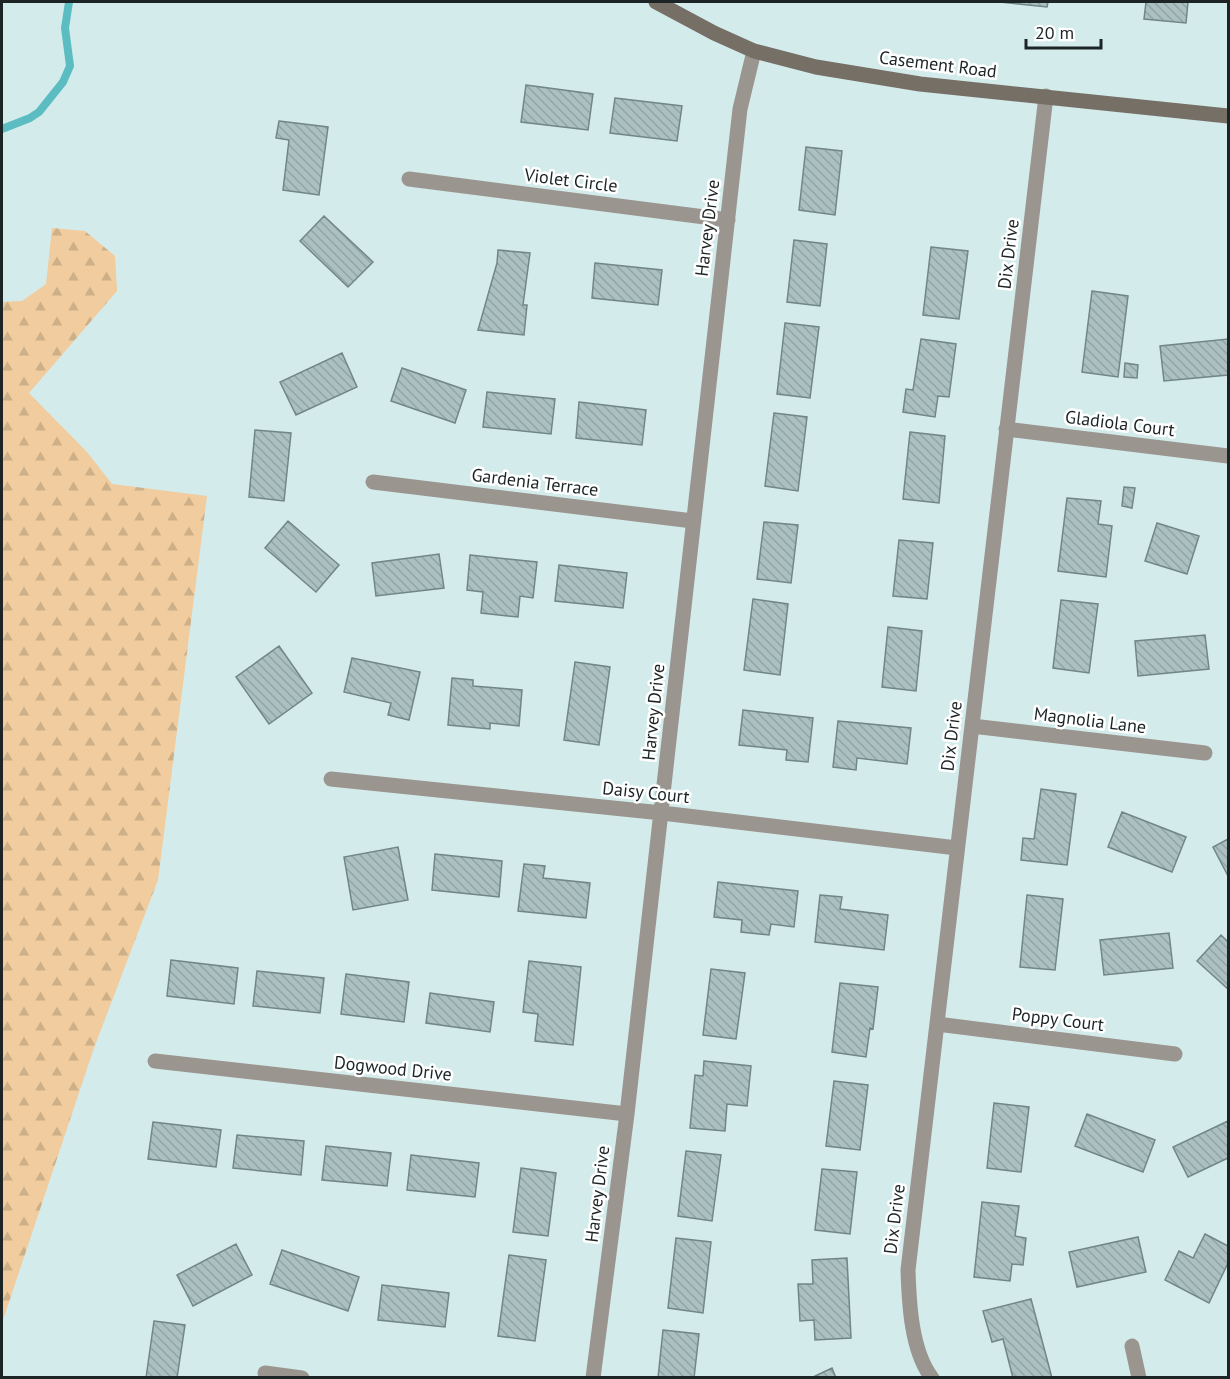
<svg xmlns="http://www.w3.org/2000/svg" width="1230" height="1379" font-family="'PT Sans',sans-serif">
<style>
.forest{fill:url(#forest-firs)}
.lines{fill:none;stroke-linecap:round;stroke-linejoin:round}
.stream{stroke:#5bbcc2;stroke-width:8}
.building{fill:url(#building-back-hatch);stroke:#718687;stroke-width:1.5}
.street{stroke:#9a958f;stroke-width:15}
.secondary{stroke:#766f66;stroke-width:15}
.labels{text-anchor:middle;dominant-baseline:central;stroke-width:5;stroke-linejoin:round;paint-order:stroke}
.street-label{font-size:18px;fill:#1c2425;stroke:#fff}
</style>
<defs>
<pattern id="forest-firs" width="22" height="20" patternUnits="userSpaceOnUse" patternTransform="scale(1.5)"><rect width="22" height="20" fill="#f0cc9e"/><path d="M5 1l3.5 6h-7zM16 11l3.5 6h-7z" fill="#cdaf88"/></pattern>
<pattern id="building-back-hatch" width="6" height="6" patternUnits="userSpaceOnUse" patternTransform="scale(1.5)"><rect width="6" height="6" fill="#aac0c1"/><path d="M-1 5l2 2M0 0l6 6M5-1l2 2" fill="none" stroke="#92a5a6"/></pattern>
</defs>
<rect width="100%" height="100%" fill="#d4ebec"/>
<path class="forest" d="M52,228L85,231L115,256L117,291L29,393L87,452L112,484L207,496L158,880L94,1048L2,1323V302L22,301L46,284Z"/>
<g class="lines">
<path class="stream" d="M2,129L30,118L39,112L63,82L70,66L65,28L69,2"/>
</g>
<path class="building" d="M1000,2H1048L1047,7Z
M1146,2H1188L1186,23L1144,19Z
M526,85L593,94L588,130L521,122Z
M615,98L682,106L677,141L610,133Z
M279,121L328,127L319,195L283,190L289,140L276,138Z
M806,147L842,151L835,215L799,210Z
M324,216L373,262L348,287L300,241Z
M794,240L827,244L820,306L787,302Z
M931,247L968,251L959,319L923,315Z
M498,250L530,253L523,305H527L524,335L478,330L497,263Z
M595,263L662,270L658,305L592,298Z
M1092,291L1128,296L1118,377L1082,372Z
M785,323L819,327L810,398L777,394Z
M921,339L956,344L949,397L938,396L935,417L903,412L906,389L913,390Z
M1228,339V375L1164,381L1160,346Z
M342,353L357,387L296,415L280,382Z
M1125,363L1138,365L1137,378L1124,377Z
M402,368L466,390L455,423L391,401Z
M487,392L555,399L551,434L483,427Z
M579,402L646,410L642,445L576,438Z
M774,413L807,417L798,491L765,486Z
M255,430L291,433L284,501L249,497Z
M910,432L945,436L939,503L903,499Z
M1124,487L1135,488L1132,508L1122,506Z
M1067,498L1101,501L1098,524L1112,526L1106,577L1058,571Z
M288,521L339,565L316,592L265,548Z
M764,522L798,525L791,583L757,579Z
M1157,523L1199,536L1187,574L1145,561Z
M899,540L933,543L927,599L893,596Z
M439,554L444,588L376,596L372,563Z
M470,555L537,562L533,598L520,596L518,617L481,613L483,592L467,590Z
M559,565L627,573L623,608L555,601Z
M753,599L788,604L780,675L744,670Z
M1061,600L1098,604L1089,673L1053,668Z
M888,627L922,631L916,691L882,687Z
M1205,635L1209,669L1138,676L1135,641Z
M279,646L312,693L269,724L236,677Z
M352,658L420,672L409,720L388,715L391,703L344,692Z
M575,662L610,667L599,745L564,740Z
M452,678L473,680V686L522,690L519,726L490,723V729L448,725Z
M743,710L813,718L808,762L786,760L787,750L739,745Z
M838,721L911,728L907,764L857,758L856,770L833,767Z
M1041,789L1076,794L1067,865L1021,860L1023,838L1034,839Z
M1122,812L1186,837L1172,872L1108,847Z
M1228,839V876L1213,847Z
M398,847L408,900L353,910L344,857Z
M435,854L502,861L499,897L432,890Z
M524,864L545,866L543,878L590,883L586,918L518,911Z
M718,882L798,891L794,927L771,924L769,935L741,932L742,920L714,917Z
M820,895L842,897L840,909L888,915L884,950L815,942Z
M1027,895L1063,899L1055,970L1020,967Z
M1169,933L1173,968L1104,975L1100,940Z
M1221,935L1227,941L1228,939V989L1197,961Z
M171,960L238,968L234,1004L167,996Z
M529,961L581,967L573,1045L535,1041L538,1014L523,1012Z
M711,969L745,973L736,1039L703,1035Z
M257,971L324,978L320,1013L253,1006Z
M346,974L409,982L404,1022L341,1014Z
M840,983L878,987L873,1029L870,1028L866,1057L832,1052Z
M430,993L494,1002L490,1032L426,1023Z
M704,1061L751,1066L747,1106L727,1104L725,1131L690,1128L695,1075L703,1076Z
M834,1081L868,1085L860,1150L826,1146Z
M994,1103L1029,1107L1021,1172L987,1168Z
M1087,1114L1155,1140L1143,1172L1075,1146Z
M1228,1121V1158L1188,1177L1173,1147Z
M153,1122L221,1130L216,1167L148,1159Z
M237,1135L304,1141L301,1175L233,1168Z
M326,1146L391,1153L387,1186L322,1180Z
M686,1151L721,1155L712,1221L678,1216Z
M411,1155L479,1163L475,1197L407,1190Z
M521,1168L556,1173L548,1236L513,1232Z
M822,1169L857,1172L850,1234L815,1230Z
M982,1202L1019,1206L1015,1236L1026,1238L1023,1265L1012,1264L1010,1281L974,1277Z
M1205,1234L1228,1246V1263L1209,1303L1165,1280L1179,1251L1193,1258Z
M1138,1237L1146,1272L1077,1287L1069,1252Z
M676,1238L711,1242L703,1313L668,1308Z
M236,1244L252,1275L193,1306L177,1275Z
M282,1250L359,1277L348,1311L270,1284Z
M509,1255L546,1260L535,1341L498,1336Z
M847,1258L851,1338L815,1340L814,1320L800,1321L798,1284H813L812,1260Z
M382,1285L449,1293L445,1327L378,1320Z
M1031,1299L1052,1378H1013L1003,1339L992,1342L983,1311Z
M154,1321L185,1325L177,1378H146Z
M663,1330L699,1334L694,1378H658Z
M832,1368L836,1378H811Z"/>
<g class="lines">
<path class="street" d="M409,179L728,220
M1006,429L1228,456
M373,482L693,521
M972,726L1205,753
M331,779L662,813L957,848
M937,1024L1175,1054
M155,1061L627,1114
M1132,1346L1139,1378
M265,1373L302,1378
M593,1378L627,1114L740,109L754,51
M932,1378C911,1351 909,1302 908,1270L1046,96"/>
<path class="secondary" d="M656,2L714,33L754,51L816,67L920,84L1228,116"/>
</g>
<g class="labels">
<g class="street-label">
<text transform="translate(938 64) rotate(7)">Casement Road</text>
<text transform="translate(571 180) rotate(7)">Violet Circle</text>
<text transform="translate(707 228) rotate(-83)">Harvey Drive</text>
<text transform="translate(1008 254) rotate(-83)">Dix Drive</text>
<text transform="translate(1120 423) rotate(7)">Gladiola Court</text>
<text transform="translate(535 482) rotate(7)">Gardenia Terrace</text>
<text transform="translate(653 712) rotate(-84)">Harvey Drive</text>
<text transform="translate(1090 720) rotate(7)">Magnolia Lane</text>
<text transform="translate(951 736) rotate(-83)">Dix Drive</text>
<text transform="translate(646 792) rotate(6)">Daisy Court</text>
<text transform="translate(1058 1019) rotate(7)">Poppy Court</text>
<text transform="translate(393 1068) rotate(6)">Dogwood Drive</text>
<text transform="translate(597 1194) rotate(-83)">Harvey Drive</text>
<text transform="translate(894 1219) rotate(-83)">Dix Drive</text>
</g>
</g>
<rect width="1230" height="1379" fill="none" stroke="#1c2425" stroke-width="6"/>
<path d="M1026 39v9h75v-9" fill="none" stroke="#1c2425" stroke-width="3"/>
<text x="1035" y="39" font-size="18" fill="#1c2425" stroke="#ffffff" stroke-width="4.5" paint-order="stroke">20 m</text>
</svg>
